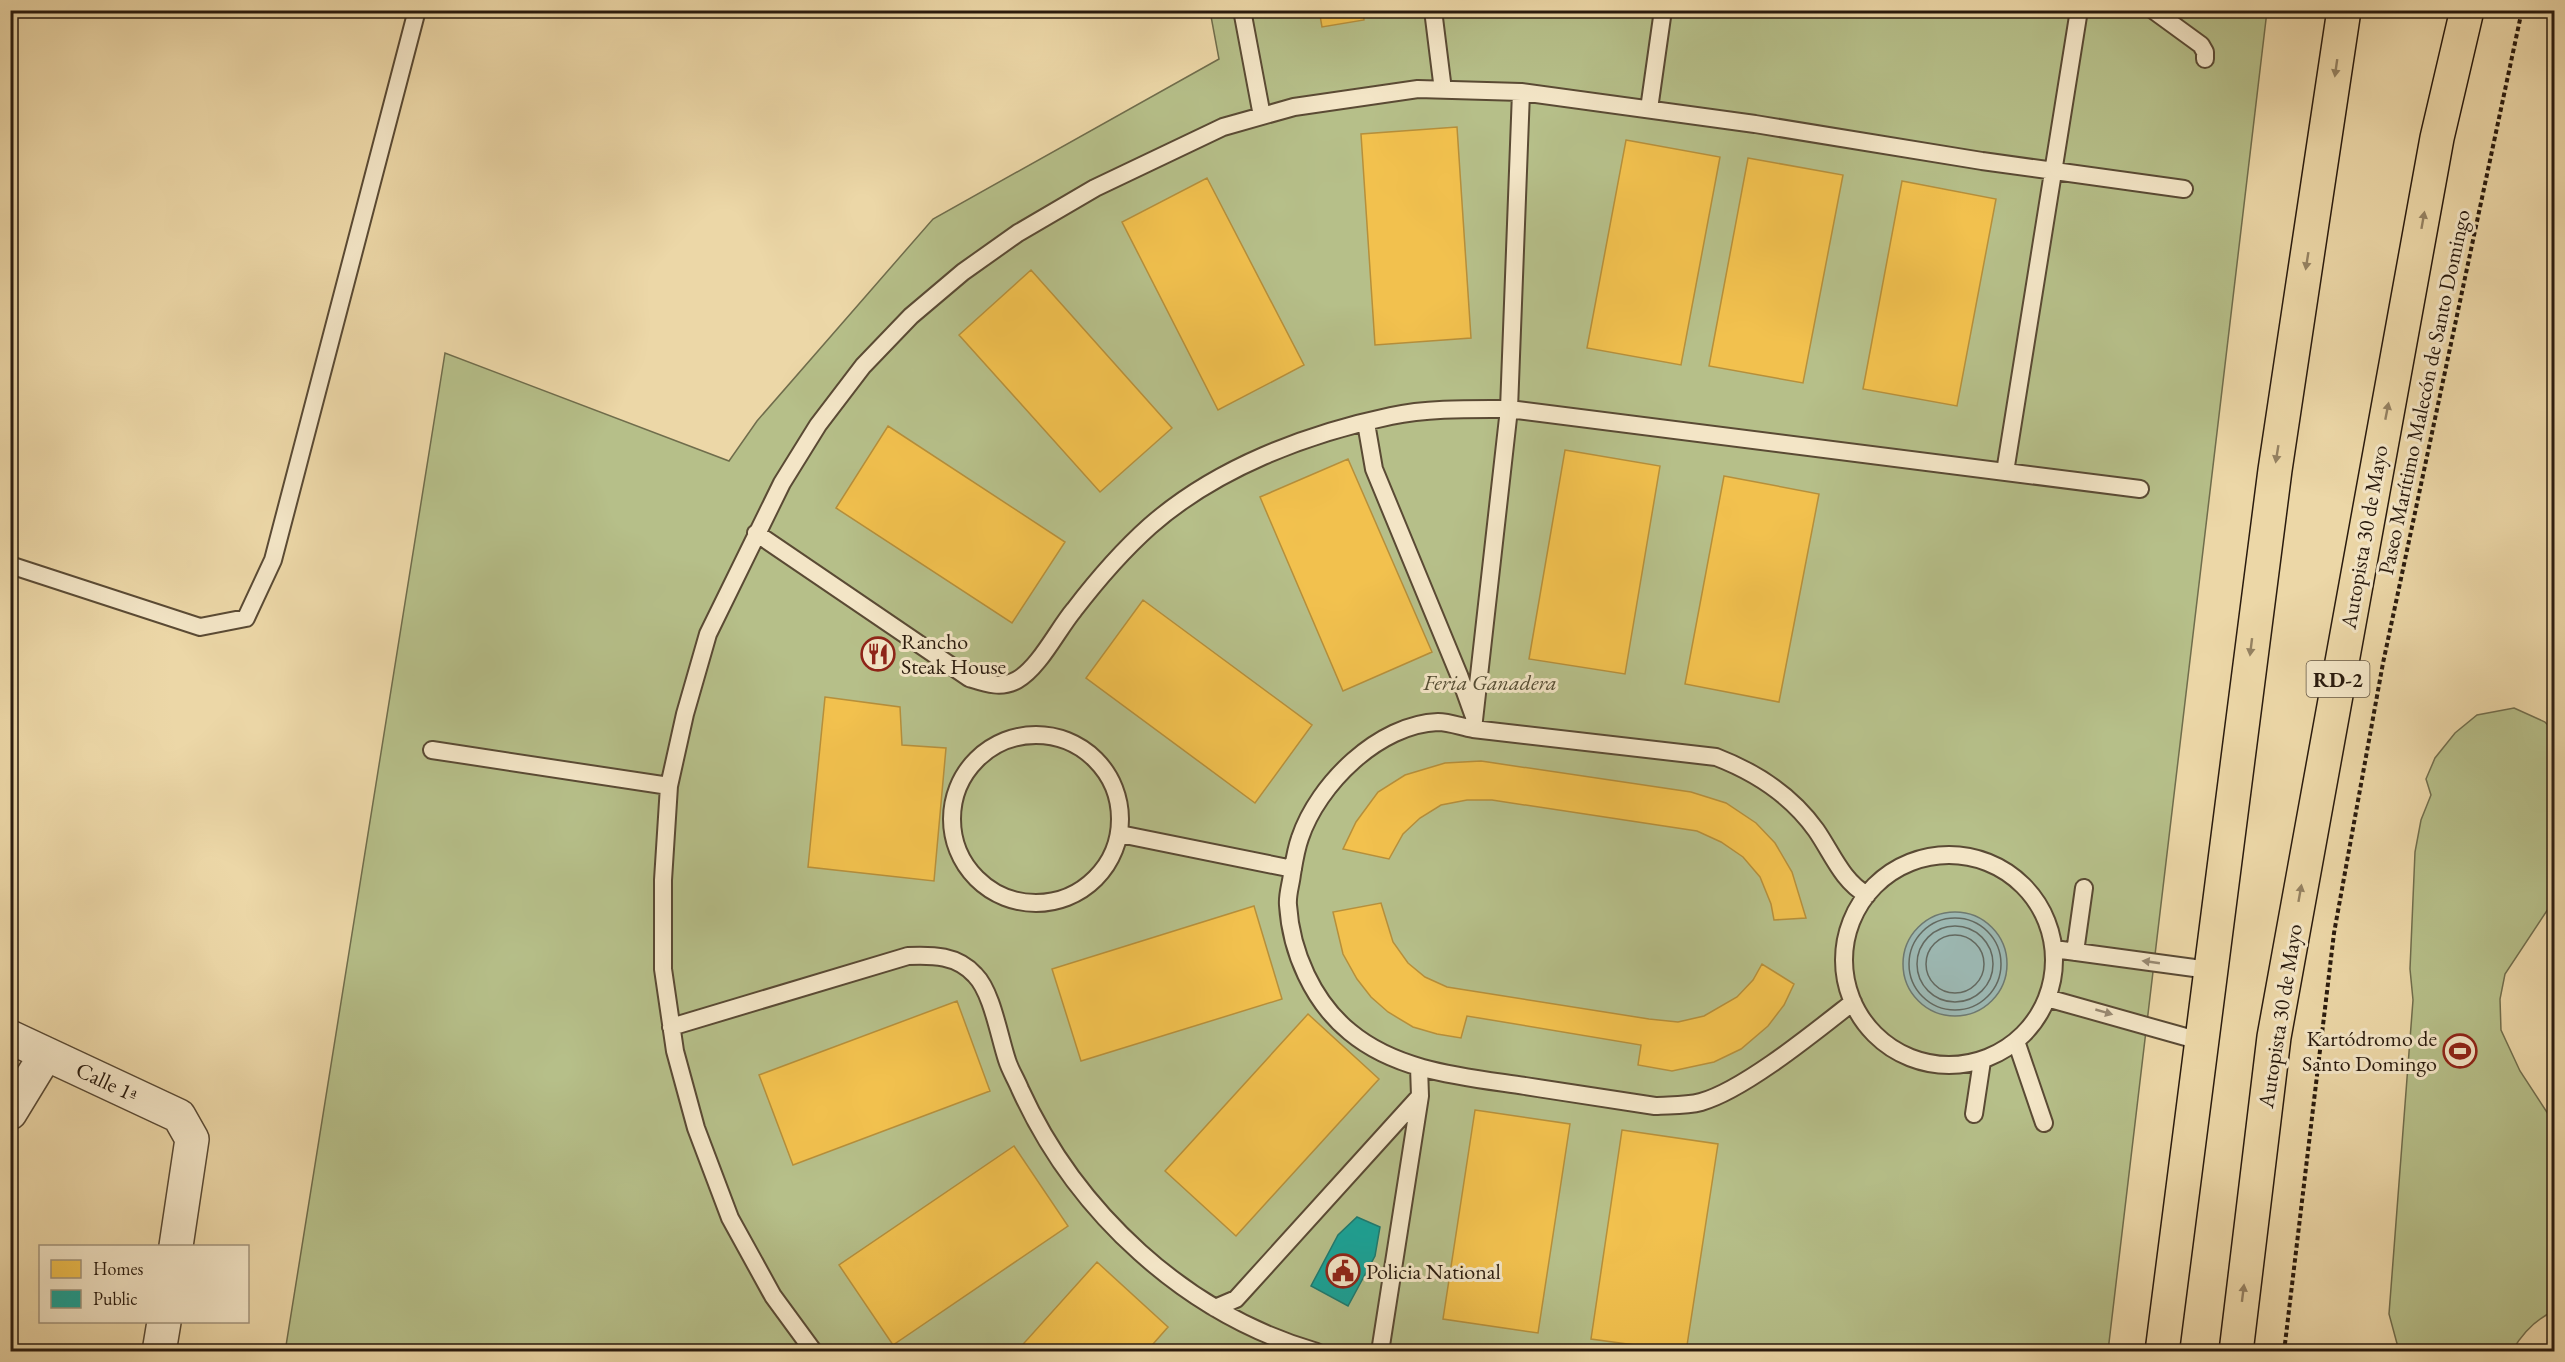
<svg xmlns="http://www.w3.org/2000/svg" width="2565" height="1362" font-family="'EB Garamond',serif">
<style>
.green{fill:#b6bf89;stroke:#706d4c;stroke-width:1.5}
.water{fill:#9cb7b1;stroke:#6e7970;stroke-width:1.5}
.homes{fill:#f2c14e;stroke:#b68f3b;stroke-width:1.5}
.public{fill:#17a398;stroke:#1d7a6f;stroke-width:1.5}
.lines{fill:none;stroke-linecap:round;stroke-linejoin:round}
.shore{stroke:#636960;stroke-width:1.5}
.lane-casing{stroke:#5a4a34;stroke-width:20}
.street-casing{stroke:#5a4a34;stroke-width:36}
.highway-casing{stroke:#2a1b0e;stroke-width:36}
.path{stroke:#2a1b0e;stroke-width:4;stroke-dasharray:4.5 3;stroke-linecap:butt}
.lane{stroke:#f3e5c6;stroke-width:16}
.street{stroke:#f3e5c6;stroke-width:33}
.highway{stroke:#ecd7a7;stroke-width:33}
.oneway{fill:#958262}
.oneway2{fill:#998a73}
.labels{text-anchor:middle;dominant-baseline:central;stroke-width:6;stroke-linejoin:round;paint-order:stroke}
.shield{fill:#f3e5c6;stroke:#665845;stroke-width:1.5}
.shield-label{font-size:21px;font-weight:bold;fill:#2a1b0e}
.street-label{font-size:22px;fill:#2a1b0e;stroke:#f3e5c6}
.poi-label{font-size:22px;fill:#2a1b0e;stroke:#f3e5c6;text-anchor:start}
.park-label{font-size:22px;font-style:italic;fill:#544c33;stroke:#f3e5c6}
</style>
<rect width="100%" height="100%" fill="#ecd7a7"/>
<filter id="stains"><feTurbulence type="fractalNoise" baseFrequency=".00333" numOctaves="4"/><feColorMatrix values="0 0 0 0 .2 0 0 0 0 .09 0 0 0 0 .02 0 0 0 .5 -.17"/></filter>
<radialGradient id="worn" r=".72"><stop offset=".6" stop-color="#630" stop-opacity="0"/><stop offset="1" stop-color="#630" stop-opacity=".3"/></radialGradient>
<path class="green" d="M1210,11H2267L2108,1351L285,1352L445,353L729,461L757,421L933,219L1219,59Z
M2514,708L2545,722L2554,732V900L2505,974L2500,999L2501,1030L2520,1071L2554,1123V1311C2536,1319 2522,1334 2512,1351H2399L2389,1314L2413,1000L2410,969L2415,852L2421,820L2431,795L2426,779L2435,758L2455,733L2477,715Z"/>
<path class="water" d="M1903 964a52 52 0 1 1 104 0a52 52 0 1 1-104 0Z"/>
<path class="homes" d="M1319,10H1363L1364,20L1322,27Z
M1457,127L1471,338L1375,345L1361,134Z
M1626,140L1720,157L1681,365L1587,348Z
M1748,158L1843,175L1803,383L1709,366Z
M1207,178L1304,365L1218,410L1122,222Z
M1902,181L1996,199L1957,406L1863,389Z
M1031,270L1172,428L1100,492L959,335Z
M888,426L1065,542L1012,623L836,508Z
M1565,450L1660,466L1625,674L1529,659Z
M1348,459L1432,652L1343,691L1260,497Z
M1724,476L1819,494L1779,702L1685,684Z
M1143,600L1312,725L1255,803L1086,678Z
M825,697L900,707L902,745L946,748L934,881L808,867Z
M1481,761L1691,792L1726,803L1756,823L1775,843L1792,872L1806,918L1774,920L1771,904L1760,877L1743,857L1721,842L1697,831L1492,800H1467L1441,805L1420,818L1403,834L1389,859L1343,849L1356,822L1378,792L1405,775L1445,763Z
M1381,903L1393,942L1408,963L1425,977L1447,987L1649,1019L1678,1022L1704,1016L1737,997L1753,980L1762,964L1794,984L1784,1005L1768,1026L1741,1049L1714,1062L1672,1071L1638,1065L1641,1045L1467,1016L1461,1038L1437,1034L1413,1027L1388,1012L1371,997L1357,979L1343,954L1333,912Z
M1254,906L1282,999L1081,1061L1052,969Z
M957,1001L990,1091L793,1165L759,1075Z
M1308,1014L1379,1079L1236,1236L1165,1171Z
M1475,1110L1570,1124L1538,1333L1443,1319Z
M1622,1130L1718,1144L1686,1352L1591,1339Z
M1014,1146L1068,1226L893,1345L839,1265Z
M1097,1262L1168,1327L1146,1352H1016Z"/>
<path class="public" d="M1357,1217L1380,1227L1375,1256L1348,1306L1311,1286L1338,1235Z"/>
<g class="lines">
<path class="shore" d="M1909 964a46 46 0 1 1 92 0a46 46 0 1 1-92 0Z
M1917 964a38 38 0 1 1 76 0a38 38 0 1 1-76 0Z
M1926 964a29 29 0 1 1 58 0a29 29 0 1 1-58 0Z"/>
<g class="lane-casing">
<path id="lane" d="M1242,10L1262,116
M1433,10L1443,90
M2153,10L2201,45L2205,52V59
M1649,109L1663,10
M1366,423L1374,469L1459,675L1473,714
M2005,472L2079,10
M756,533L969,678C985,683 1001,689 1017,680C1039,668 1058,629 1074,610C1097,580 1122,551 1150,526C1216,468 1306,434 1391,416C1428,408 1471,409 1509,409L2140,489
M10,565L200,627L246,618L273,560L417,10
M1473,729L1509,409L1521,92
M952 819a84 84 0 1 1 168 0a84 84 0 1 1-168 0Z
M432,750L669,786
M1120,834L1293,869
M1844 960a105 105 0 1 1 210 0a105 105 0 1 1-210 0Z
M2054,949L2209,970
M2075,952L2084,888
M2047,998L2200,1041
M1853,1002C1816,1031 1744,1090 1701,1102C1686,1106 1670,1105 1655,1106C1611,1099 1568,1093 1525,1086C1465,1077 1398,1072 1350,1032C1313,1002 1291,952 1288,905C1287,895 1291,884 1292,874C1294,862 1296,849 1300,838C1318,784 1379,724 1438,722C1449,722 1462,727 1473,729L1716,757C1755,772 1791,795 1816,830C1832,853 1842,881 1867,895
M671,1027L908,956C933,955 957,955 975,975C992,992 999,1036 1007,1060C1010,1070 1016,1079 1020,1089C1076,1212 1185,1314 1317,1352
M2016,1041L2044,1123
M1974,1114L1982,1061
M1215,1308L1236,1299L1420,1096
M814,1352L773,1296L730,1218L696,1128L675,1051L663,969V880L669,786L685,714L708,634L782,483L818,425L863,366L911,316L963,272L1018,233L1095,188L1223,127L1294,107L1418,89L1521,92L1755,124L1982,161L2184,189
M1380,1352L1420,1096L1419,1067"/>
</g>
<g class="street-casing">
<path id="street" d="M10,1037L179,1116L192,1139L176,1246
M10,1113L46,1054
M159,1352L164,1322"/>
</g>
<g class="highway-casing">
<path id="highway" d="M2162,1352L2275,470L2344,10
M2236,1352L2274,1037L2437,138L2467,10"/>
</g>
<path class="path" d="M2284,1352L2334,933L2383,663L2522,10"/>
<use href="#lane" class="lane"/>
<use href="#street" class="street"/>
<use href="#highway" class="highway"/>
</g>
<defs><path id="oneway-solid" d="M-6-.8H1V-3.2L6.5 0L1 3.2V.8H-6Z" transform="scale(1.5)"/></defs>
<g class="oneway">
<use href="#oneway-solid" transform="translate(2336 68) rotate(98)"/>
<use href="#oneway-solid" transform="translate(2423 220) rotate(-80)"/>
<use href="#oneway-solid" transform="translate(2307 261) rotate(99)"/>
<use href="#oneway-solid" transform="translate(2387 411) rotate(-79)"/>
<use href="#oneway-solid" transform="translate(2277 454) rotate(99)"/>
<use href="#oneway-solid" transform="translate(2251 647) rotate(97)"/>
<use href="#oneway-solid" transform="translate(2300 893) rotate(-80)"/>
<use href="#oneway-solid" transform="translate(2243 1293) rotate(-83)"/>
</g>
<g class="oneway2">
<use href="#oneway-solid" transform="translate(2151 962) rotate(-172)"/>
<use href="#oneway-solid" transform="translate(2104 1012) rotate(16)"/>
</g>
<defs>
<g id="restaurant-ring" transform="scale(1.725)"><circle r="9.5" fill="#f3e5c6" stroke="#8f2418" stroke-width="1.5"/><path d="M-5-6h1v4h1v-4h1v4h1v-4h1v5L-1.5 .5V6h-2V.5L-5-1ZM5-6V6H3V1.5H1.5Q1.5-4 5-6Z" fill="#8f2418"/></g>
<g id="stadium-ring" transform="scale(1.725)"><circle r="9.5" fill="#f3e5c6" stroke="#8f2418" stroke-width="1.5"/><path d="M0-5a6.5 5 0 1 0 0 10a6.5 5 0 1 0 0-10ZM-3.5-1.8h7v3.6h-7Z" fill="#8f2418"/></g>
<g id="civic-ring" transform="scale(1.725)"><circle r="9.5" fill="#f3e5c6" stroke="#8f2418" stroke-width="1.5"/><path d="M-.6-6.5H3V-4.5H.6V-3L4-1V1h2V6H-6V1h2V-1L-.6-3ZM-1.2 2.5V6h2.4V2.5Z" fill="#8f2418"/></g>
</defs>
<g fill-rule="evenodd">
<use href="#restaurant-ring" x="878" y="654"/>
<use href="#stadium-ring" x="2460" y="1051"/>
<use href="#civic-ring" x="1343" y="1271"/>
</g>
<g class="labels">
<rect class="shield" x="2306.5" y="661" width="63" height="36" rx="4.5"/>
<g class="shield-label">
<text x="2338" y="679">RD-2</text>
</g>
<g class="street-label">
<text transform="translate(2424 392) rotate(-78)">Paseo Marítimo Malecón de Santo Domingo</text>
<text transform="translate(2364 537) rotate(-80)">Autopista 30 de Mayo</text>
<text transform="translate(2280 1016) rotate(-81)">Autopista 30 de Mayo</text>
<text transform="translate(107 1082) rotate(25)">Calle 1ª</text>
</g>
<g class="poi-label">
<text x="901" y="641">Rancho<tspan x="901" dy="25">Steak House</tspan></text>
<text x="2437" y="1038" text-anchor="end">Kartódromo de<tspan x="2437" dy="25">Santo Domingo</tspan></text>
<text x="1366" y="1271">Policia National</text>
</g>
<g class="park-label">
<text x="1490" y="682">Feria Ganadera</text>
</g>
</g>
<rect width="2565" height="1362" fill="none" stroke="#ecd7a7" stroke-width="36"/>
<rect x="12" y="12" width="2541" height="1338" fill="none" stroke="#2a1b0e" stroke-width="3"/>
<rect x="18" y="18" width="2529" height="1326" fill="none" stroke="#2a1b0e" stroke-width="1.5"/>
<rect x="39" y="1245" width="210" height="78" fill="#f3e5c6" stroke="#a3947c" stroke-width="1.5"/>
<rect x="51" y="1260" width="30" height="18" fill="#f2c14e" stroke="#a3947c" stroke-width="1.5"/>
<text x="93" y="1275" font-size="18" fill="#2a1b0e">Homes</text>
<rect x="51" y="1290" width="30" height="18" fill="#17a398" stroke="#a3947c" stroke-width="1.5"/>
<text x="93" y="1305" font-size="18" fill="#2a1b0e">Public</text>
<rect width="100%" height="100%" filter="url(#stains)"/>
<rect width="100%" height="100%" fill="url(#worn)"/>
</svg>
